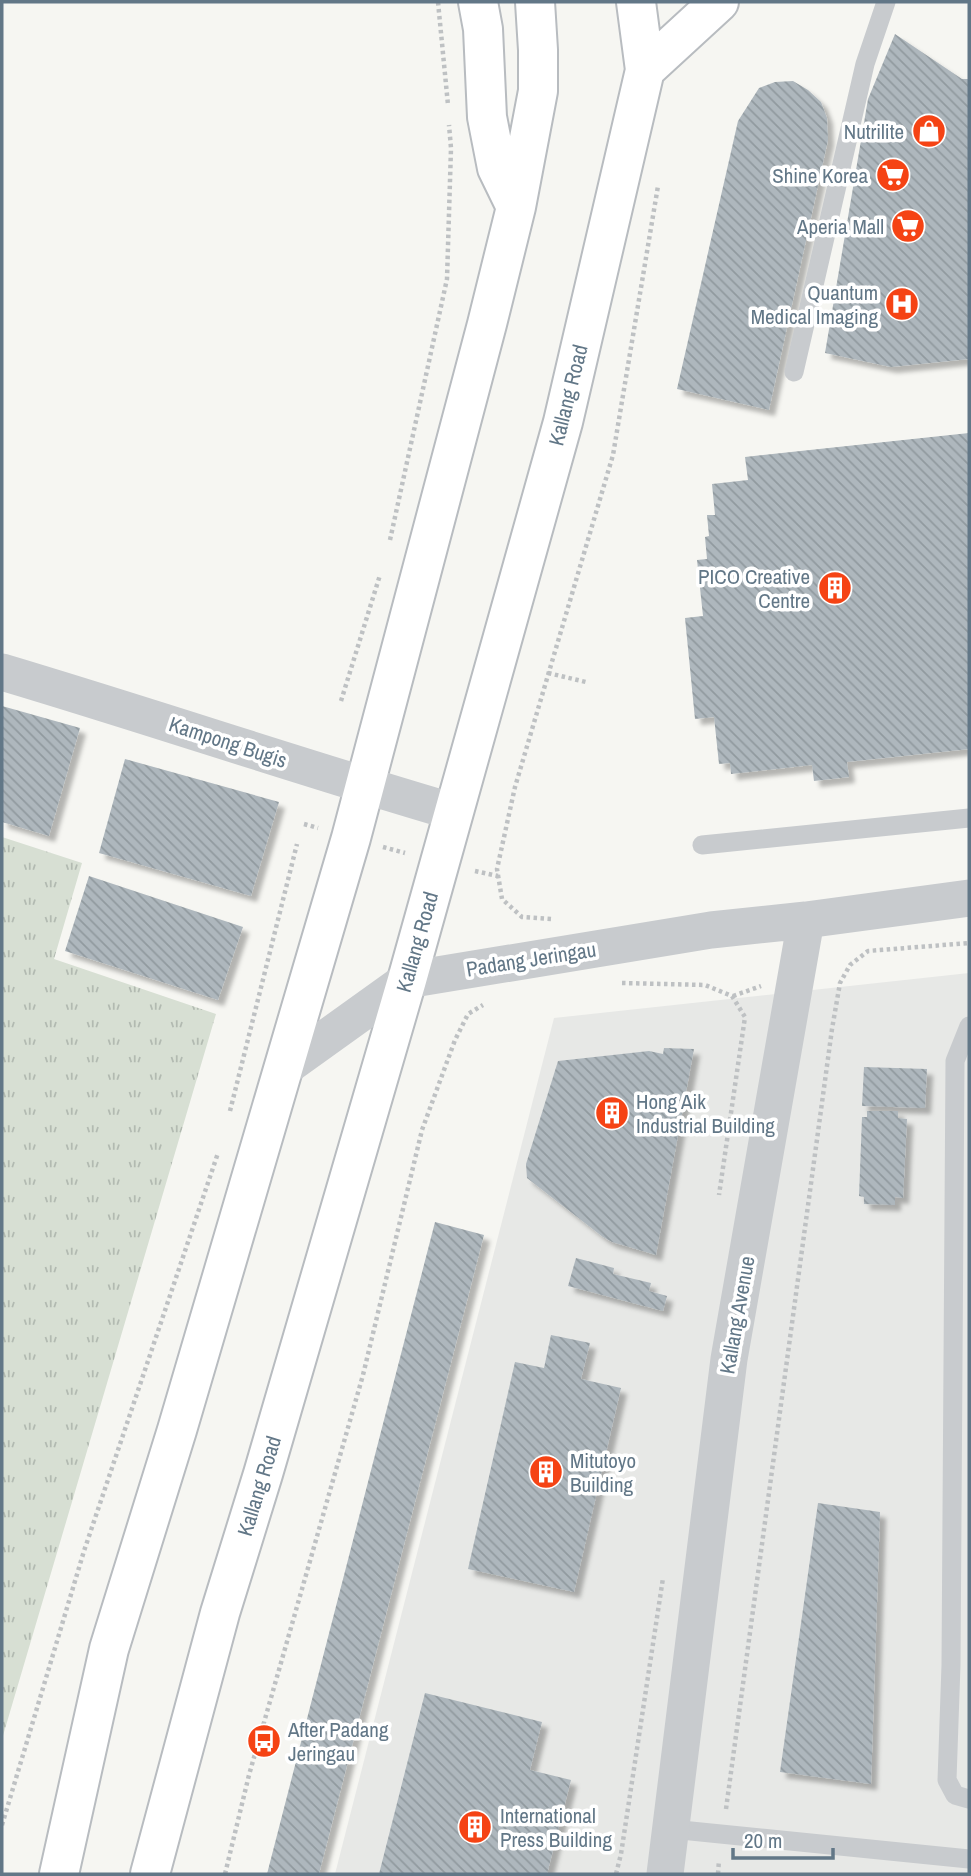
<svg xmlns="http://www.w3.org/2000/svg" width="971" height="1876" font-family="'Archivo Narrow',sans-serif">
<style>
.built{fill:#e7e8e6}
.grass{fill:url(#grass-tufts)}
.building{fill:url(#building-back-hatch);filter:url(#shadow)}
.lines{fill:none;stroke-linecap:round;stroke-linejoin:round}
.primary-casing{stroke:#b8bcc0;stroke-width:42}
.path{stroke:#bec1c3;stroke-width:4.5;stroke-dasharray:3.5 3.5;stroke-linecap:butt}
.service{stroke:#c8cbce;stroke-width:19}
.minor{stroke:#c8cbce;stroke-width:37}
.primary{stroke:#fff;stroke-width:38}
.labels{text-anchor:middle;dominant-baseline:central;stroke-width:7;stroke-linejoin:round;paint-order:stroke}
.poi-label{font-size:21px;fill:#627787;stroke:#fff;text-anchor:end}
.street-label{font-size:21px;fill:#627787;stroke:#fff}
</style>
<defs>
<pattern id="grass-tufts" width="24" height="20" patternUnits="userSpaceOnUse" patternTransform="scale(1.75)"><rect width="24" height="20" fill="#d7dfd3"/><path d="M3 7l-1-3M5 7V3M7 7l1-3M15 17l-1-3M17 17v-4M19 17l1-3" fill="none" stroke="#b2bab1"/></pattern>
<pattern id="building-back-hatch" width="6" height="6" patternUnits="userSpaceOnUse" patternTransform="scale(1.75)"><rect width="6" height="6" fill="#aeb7bd"/><path d="M-1 5l2 2M0 0l6 6M5-1l2 2" fill="none" stroke="#919a9f"/></pattern>
<filter id="shadow"><feDropShadow dx="6" dy="6" stdDeviation="2" flood-color="#0004"/></filter>
</defs>
<rect width="100%" height="100%" fill="#f6f6f2"/>
<path class="built" d="M969,973V1874H335L554,1018Z"/>
<path class="grass" d="M2,837L82,863L54,959L216,1014L2,1739Z"/>
<path class="building" d="M895,34L962,79H969V359L891,367L825,353L868,99Z
M793,81L808,90L821,102L827,118L828,140L769,410L677,389L738,121L759,88L775,82Z
M969,433V749L847,762L849,777L814,781L812,765L731,774L730,763L719,764L714,717L695,719L685,618L703,616L697,560L707,559L705,537L709,536L707,515H715L712,484L748,480L745,457Z
M2,706L80,728L49,836L2,822Z
M125,759L279,802L251,896L99,853Z
M89,876L243,927L218,1000L65,951Z
M664,1048L694,1049L656,1255L612,1242L603,1237L527,1178L526,1164L558,1061L649,1051L663,1054Z
M864,1067L927,1069L925,1108L862,1106Z
M867,1111H898V1118L907,1119L903,1198L895,1197V1205L864,1204V1197L859,1196L862,1117H867Z
M435,1222L484,1235L319,1874H267Z
M576,1258L614,1268L613,1274L651,1283L649,1291L667,1296L663,1311L568,1286Z
M551,1335L590,1343L581,1379L621,1388L574,1592L468,1569L515,1362L544,1368Z
M818,1503L880,1512L871,1784L780,1772Z
M425,1693L542,1722L530,1770L571,1780L547,1874H379Z"/>
<g class="lines">
<g class="primary-casing">
<path id="primary" d="M478,2L483,29L487,117L497,168L516,207
M645,70L719,2
M59,1874L109,1649L177,1430L351,838L487,324L516,207L538,91V50L535,2
M150,1874L220,1613L263,1474L407,980L563,422L645,70L636,2"/>
</g>
<path class="path" d="M438,2L448,105
M390,540L447,279L451,148L449,125
M548,673L586,682
M341,701L380,575
M304,824L318,828
M383,847L405,853
M475,871L498,876
M551,919L522,917L502,899L497,869L515,787L613,455L658,186
M622,983L705,985L732,996L745,1017L719,1195
M733,996L761,986
M230,1111L297,844
M726,1809L832,1029L840,983L850,965L868,951L969,943
M2,1825L84,1551L218,1153
M225,1874L249,1775L363,1375L422,1130L455,1040L468,1014L483,1005
M616,1874L621,1854L663,1578
M718,1874L719,1860"/>
<path class="service" d="M794,372L865,64L886,2
M702,845L969,818
M969,1026L955,1061L951,1665L947,1780L955,1795L969,1799
M671,1829L969,1859"/>
<path class="minor" d="M2,672C153,717 303,768 454,812
M283,1069L407,980L711,930L806,920L969,898
M665,1874L729,1359L806,920"/>
<use href="#primary" class="primary"/>
</g>
<defs>
<g id="shop-disc" transform="scale(1.75)"><circle r="9.5" fill="#f54314" stroke="#fff"/><path d="M-5-2.5h2.3a2.7 3.5 0 0 1 5.4 0H5L5.5 6h-11ZM-1.5-2.5h3a1.5 2.3 0 0 0-3 0Z" fill="#fff"/></g>
<g id="supermarket-disc" transform="scale(1.75)"><circle r="9.5" fill="#f54314" stroke="#fff"/><path d="M-6-5.5h2.5l.6 2H6L4.5 2H-2.5L-4.4-4H-6ZM-1.5 3.2a1.3 1.3 0 1 0 .1 0ZM3 3.2a1.3 1.3 0 1 0 .1 0Z" fill="#fff"/></g>
<g id="hospital-disc" transform="scale(1.75)"><circle r="9.5" fill="#f54314" stroke="#fff"/><path d="M-5-5h3v3.5h4V-5h3V5h-3V1.5h-4V5h-3Z" fill="#fff"/></g>
<g id="building-disc" transform="scale(1.75)"><circle r="9.5" fill="#f54314" stroke="#fff"/><path d="M-4-6H4V6H1V3H-1V6H-4ZM-2.5-4.3h1.7v1.8h-1.7ZM.8-4.3h1.7v1.8H.8ZM-2.5-1h1.7V.8h-1.7ZM.8-1h1.7V.8H.8Z" fill="#fff"/></g>
<g id="bus-disc" transform="scale(1.75)"><circle r="9.5" fill="#f54314" stroke="#fff"/><path d="M-5-6H5V4H4V6H2V4H-2V6H-4V4H-5ZM-3.5-4V0h7V-4ZM-3.5 1.2v1.5H-2V1.2ZM2 1.2v1.5H3.5V1.2Z" fill="#fff"/></g>
</defs>
<g fill-rule="evenodd">
<use href="#shop-disc" x="929" y="131"/>
<use href="#supermarket-disc" x="893" y="175"/>
<use href="#supermarket-disc" x="908" y="226"/>
<use href="#hospital-disc" x="902" y="304"/>
<use href="#building-disc" x="835" y="588"/>
<use href="#building-disc" x="612" y="1113"/>
<use href="#building-disc" x="546" y="1472"/>
<use href="#bus-disc" x="264" y="1741"/>
<use href="#building-disc" x="475" y="1827"/>
</g>
<g class="labels">
<g class="poi-label">
<text x="904" y="131">Nutrilite</text>
<text x="868" y="175">Shine Korea</text>
<text x="884" y="226">Aperia Mall</text>
<text x="878" y="292">Quantum<tspan x="878" dy="24">Medical Imaging</tspan></text>
<text x="810" y="576">PICO Creative<tspan x="810" dy="24">Centre</tspan></text>
<text x="636" y="1101" text-anchor="start">Hong Aik<tspan x="636" dy="24">Industrial Building</tspan></text>
<text x="570" y="1460" text-anchor="start">Mitutoyo<tspan x="570" dy="24">Building</tspan></text>
<text x="288" y="1729" text-anchor="start">After Padang<tspan x="288" dy="24">Jeringau</tspan></text>
<text x="500" y="1815" text-anchor="start">International<tspan x="500" dy="24">Press Building</tspan></text>
</g>
<g class="street-label">
<text transform="translate(568 395) rotate(-76)">Kallang Road</text>
<text transform="translate(228 742) rotate(18)">Kampong Bugis</text>
<text transform="translate(417 942) rotate(-74)">Kallang Road</text>
<text transform="translate(531 959) rotate(-9)">Padang Jeringau</text>
<text transform="translate(737 1315) rotate(-80)">Kallang Avenue</text>
<text transform="translate(259 1486) rotate(-73)">Kallang Road</text>
</g>
</g>
<rect width="971" height="1876" fill="none" stroke="#627787" stroke-width="7"/>
<path d="M733 1848v10h100v-10" fill="none" stroke="#627787" stroke-width="3.5"/>
<text x="744" y="1848" font-size="21" fill="#627787" stroke="#ffffff" stroke-width="5" paint-order="stroke">20 m</text>
</svg>
